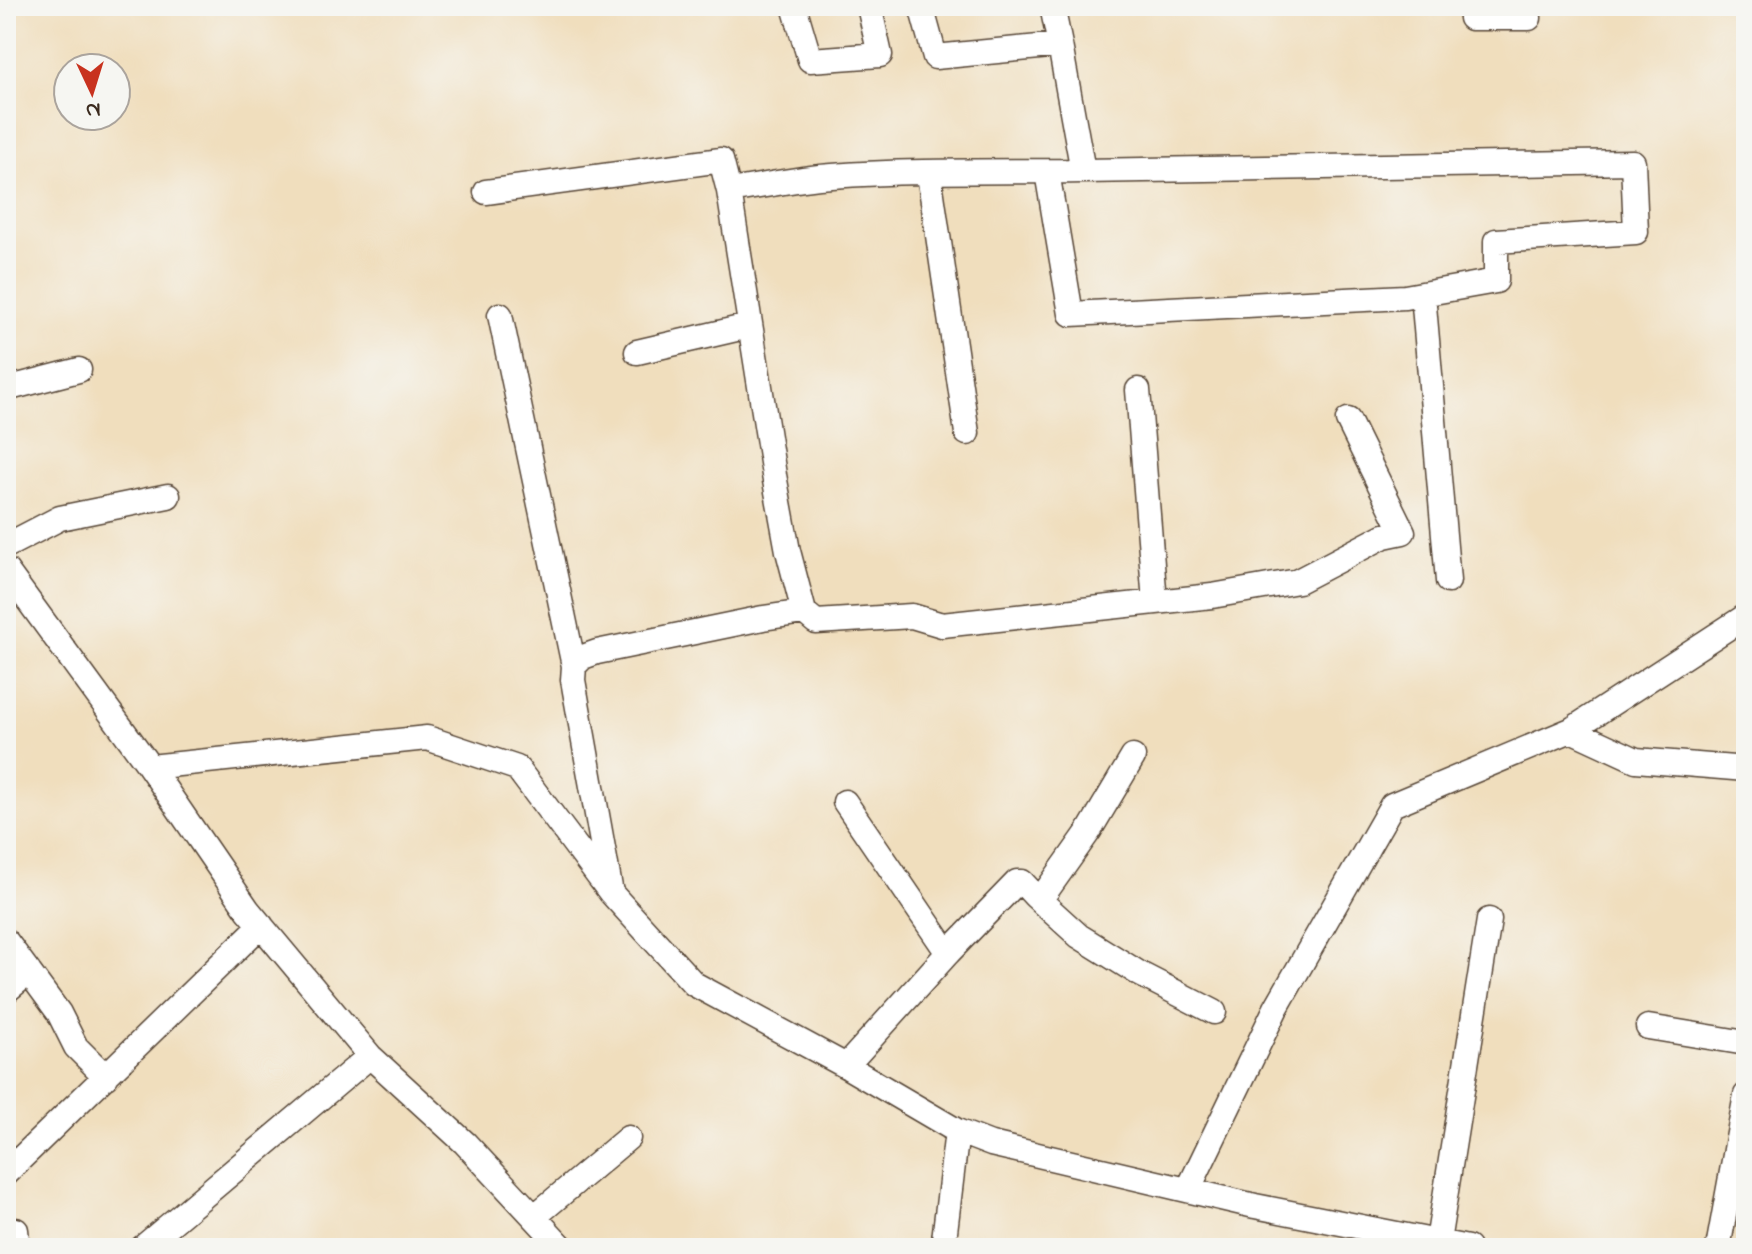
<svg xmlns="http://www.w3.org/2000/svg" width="1752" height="1254" font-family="'Indie Flower',sans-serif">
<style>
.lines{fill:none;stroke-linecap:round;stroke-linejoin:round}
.minor-casing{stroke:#564536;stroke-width:27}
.minor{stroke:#fff;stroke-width:24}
</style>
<rect width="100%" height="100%" fill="#f6f6f2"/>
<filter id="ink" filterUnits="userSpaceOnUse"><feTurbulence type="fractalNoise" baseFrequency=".0125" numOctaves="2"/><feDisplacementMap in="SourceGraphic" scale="16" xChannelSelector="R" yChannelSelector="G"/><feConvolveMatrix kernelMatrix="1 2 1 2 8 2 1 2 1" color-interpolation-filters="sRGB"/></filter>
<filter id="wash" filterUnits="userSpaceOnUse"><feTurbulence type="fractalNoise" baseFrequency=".006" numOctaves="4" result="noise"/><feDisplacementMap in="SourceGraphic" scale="32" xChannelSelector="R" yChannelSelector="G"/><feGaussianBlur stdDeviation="1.8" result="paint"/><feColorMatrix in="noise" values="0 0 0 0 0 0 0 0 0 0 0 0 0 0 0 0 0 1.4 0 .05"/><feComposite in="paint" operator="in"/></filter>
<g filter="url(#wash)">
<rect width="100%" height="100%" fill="#f0debd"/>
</g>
<g filter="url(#ink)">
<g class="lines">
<g class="minor-casing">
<path id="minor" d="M794,6L810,60L880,55L869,6
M921,6L935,57L1060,45L1052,6
M1470,6L1471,18H1529L1528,6
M1060,45L1083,171
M929,174L967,433
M486,192L721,160L729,191
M1423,294L1448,581
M500,315L574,666
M637,352L749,326
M6,389L79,370
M1138,390L1155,602
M6,546L60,518L168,496
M6,570L150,767L248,910L370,1056L465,1143L563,1248
M804,612L816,622L912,616L942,625L1212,596L1298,581L1384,536L1403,532L1348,420
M1571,730L1636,760L1746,769
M150,767L427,738L517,768L611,893L694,984L846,1066L957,1131L991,1144L1255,1206L1468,1248
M845,802L948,953
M611,893L573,680L574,666L583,657L597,652L763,618L804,612L788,551L774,475L729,191C763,186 798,178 832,176C915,170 1000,172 1083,171L1633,162L1636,232L1496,241V281L1405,297L1071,314L1047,172
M1035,896L1079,936L1140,974L1214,1012
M6,941L59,1013L76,1047L106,1077
M6,991L29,972
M1648,1027L1746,1043
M846,1066L948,953L1017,882H1022L1035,896L1045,893L1089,831L1133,757
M6,1173L261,925
M1188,1190L1276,1008L1392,805L1571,730L1746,616
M534,1217L628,1138
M16,1230L18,1248
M142,1248L370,1056
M943,1248L957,1131
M1437,1248L1489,920
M1718,1248L1746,1095"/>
</g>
<use href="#minor" class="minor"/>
</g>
</g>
<rect width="1752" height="1254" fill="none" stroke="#f6f6f2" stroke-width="32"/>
<g transform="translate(92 92) rotate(176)"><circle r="38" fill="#f6f6f2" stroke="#aba49d" stroke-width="2"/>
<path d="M0-6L14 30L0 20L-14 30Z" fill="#c8321e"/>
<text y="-12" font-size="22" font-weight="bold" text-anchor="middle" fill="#3b2a1e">N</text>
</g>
</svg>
